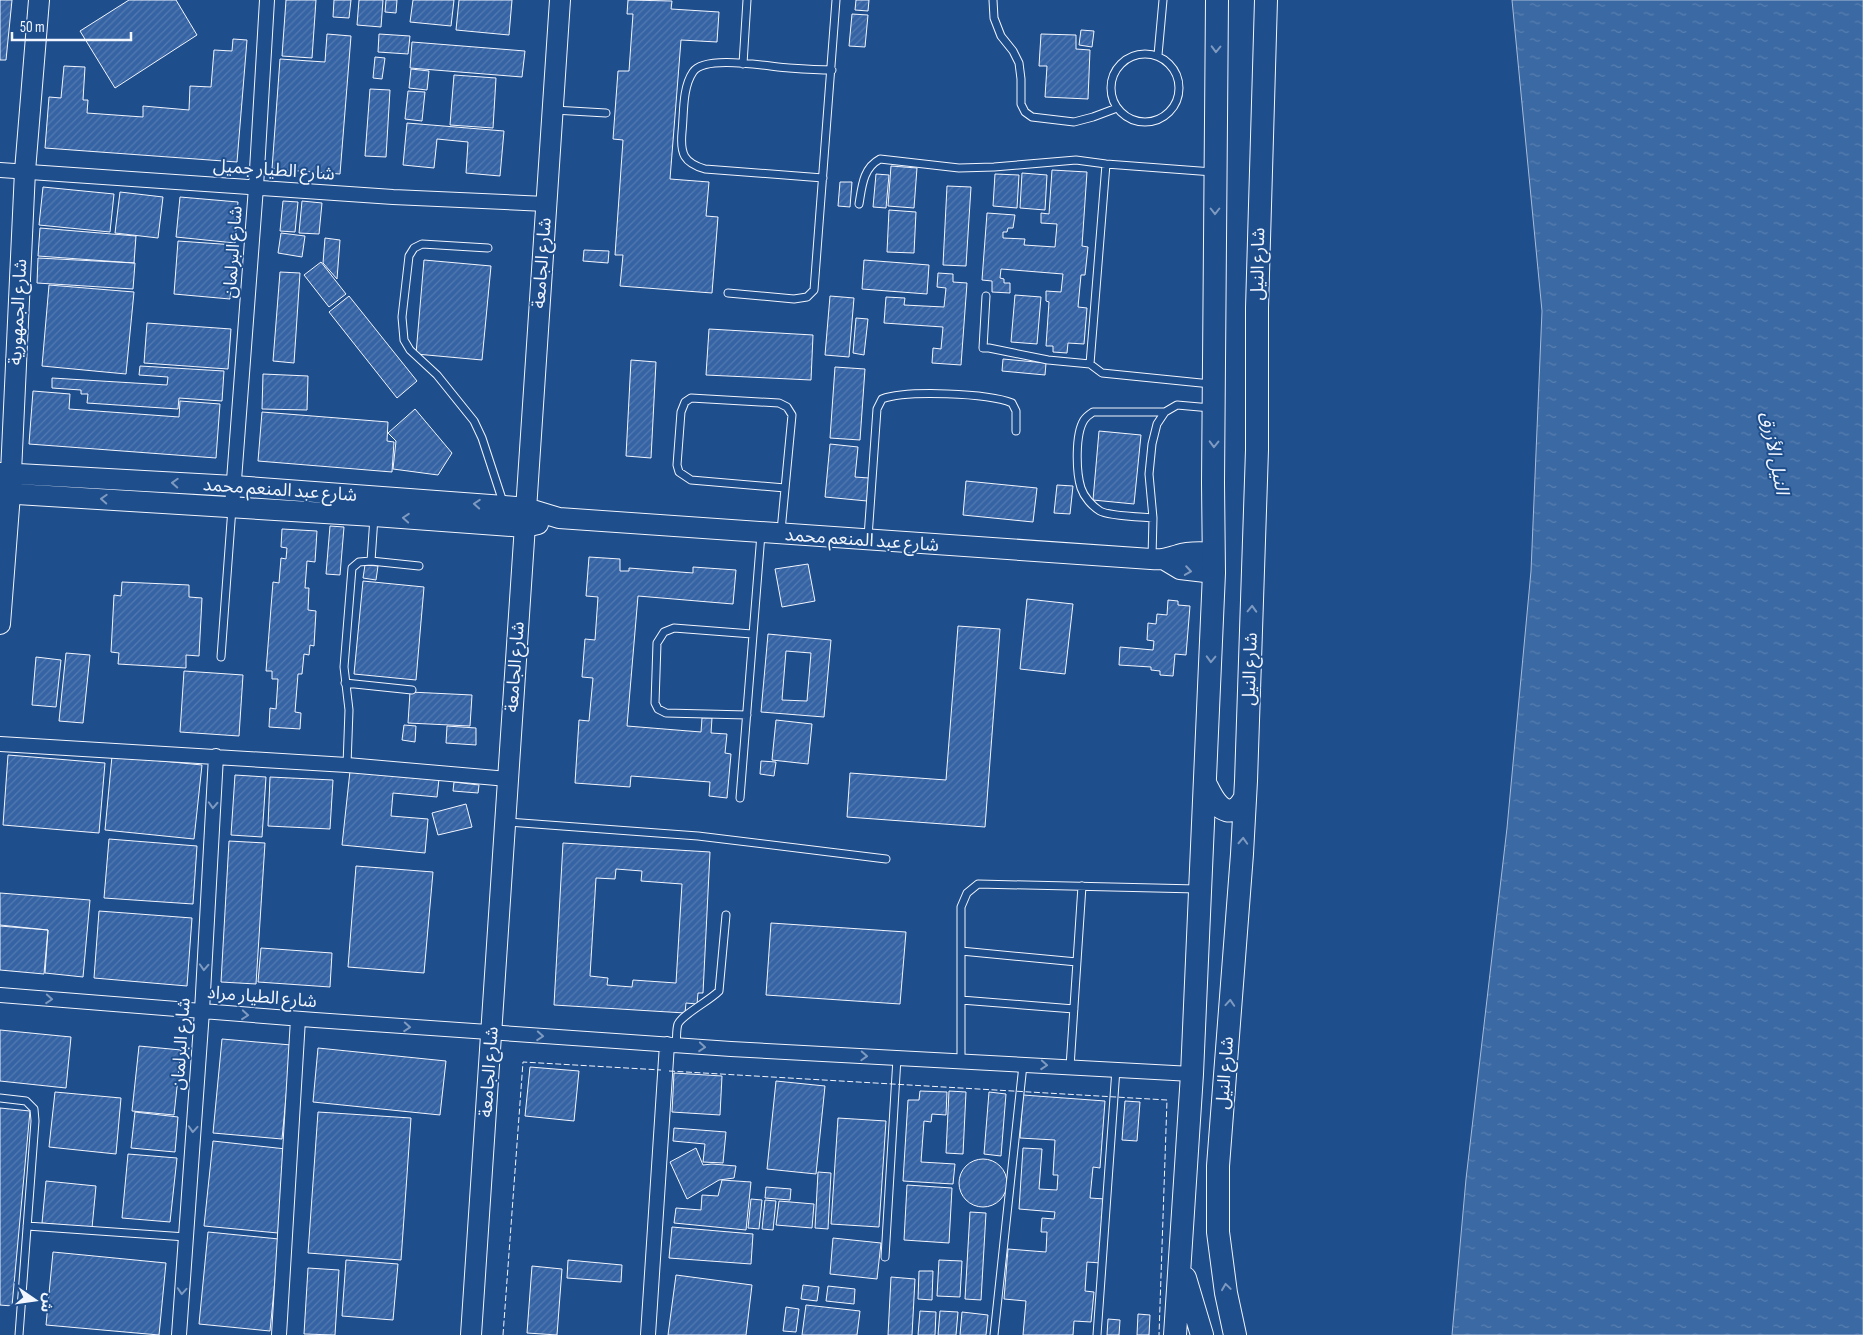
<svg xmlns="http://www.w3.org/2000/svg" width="1863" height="1335" font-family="'Sofia Sans Condensed','Noto Sans Arabic',sans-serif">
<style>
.water{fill:url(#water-ripples);stroke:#a8bbd7}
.building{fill:url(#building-hatch);stroke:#f2f6ff;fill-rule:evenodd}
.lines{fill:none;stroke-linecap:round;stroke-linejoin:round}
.lane-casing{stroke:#f2f6ff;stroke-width:9}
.street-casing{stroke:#f2f6ff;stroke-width:16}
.secondary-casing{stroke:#f2f6ff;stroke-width:22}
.primary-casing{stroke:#f2f6ff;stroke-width:24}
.lane{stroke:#1f4e8c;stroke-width:7}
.street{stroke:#1f4e8c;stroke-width:14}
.secondary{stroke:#1f4e8c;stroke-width:20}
.primary{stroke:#1f4e8c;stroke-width:22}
.fence{stroke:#f2f6ff;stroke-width:1;stroke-dasharray:6 2.5;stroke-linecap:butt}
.oneway{stroke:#7e9ac0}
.labels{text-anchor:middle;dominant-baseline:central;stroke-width:4;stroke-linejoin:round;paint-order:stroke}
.street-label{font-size:18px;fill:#f2f6ff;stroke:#1f4e8c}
.water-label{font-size:19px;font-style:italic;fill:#f2f6ff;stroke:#1f4e8c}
</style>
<defs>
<pattern id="water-ripples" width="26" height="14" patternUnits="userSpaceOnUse" patternTransform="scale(1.25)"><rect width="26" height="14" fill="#3b69a3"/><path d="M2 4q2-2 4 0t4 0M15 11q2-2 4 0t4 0" fill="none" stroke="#587fb1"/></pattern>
<pattern id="building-hatch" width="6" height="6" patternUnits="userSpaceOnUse" patternTransform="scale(1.25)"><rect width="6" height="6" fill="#3563a3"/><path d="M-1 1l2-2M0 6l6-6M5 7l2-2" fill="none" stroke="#537ab1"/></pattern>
</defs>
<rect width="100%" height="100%" fill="#1f4e8c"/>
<path class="water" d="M1512,0H1863V1335H1452L1466,1179L1507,828L1531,571L1542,311Z"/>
<path class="building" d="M0,0H12L6,60H0Z
M129,0H176L197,35L115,88L80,31Z
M286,0H316L312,58L282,56Z
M334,0H351L349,18L333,17Z
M359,0H383L381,27L357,25Z
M386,0H397L396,13L385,12Z
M413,0H454L451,26L410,22Z
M459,0H512L509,35L456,30Z
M628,0L672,1L671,9L719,12L717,42L681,40L670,179L709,182L706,216L718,217L712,293L620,286L623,255H615L623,140L613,139L618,71H629L633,14H627Z
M856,0H869L868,11L855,10Z
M852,14L868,15L865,47L849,46Z
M1081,30L1094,31L1092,47L1079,45Z
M327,34L351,36L340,174L272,169L280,59L325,62Z
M379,34L410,36L408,54L378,52Z
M1041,34L1076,35V49L1090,50L1088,99L1045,97L1047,66H1039Z
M233,39L247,40L237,162L45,148L49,97L61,98L64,66L85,67L83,100H88L87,113L143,117V106L189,110L190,86L211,87L214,50L232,51Z
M412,42L525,51L522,77L410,68Z
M375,57L385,58L382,79L373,78Z
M411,69L429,71L427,90L409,88Z
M454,75L496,78L493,128L450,125Z
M370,89L390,90L386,157L365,156Z
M408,91L425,92L422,121L405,119Z
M407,123L504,131L500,176L466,173L468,142L437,139L434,168L403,165Z
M891,166L917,168L914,208L888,206Z
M1052,170L1087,172L1082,246L1088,247L1085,275H1081L1078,307L1087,308L1084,344L1068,343L1067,353L1053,352V346H1046L1049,302L1046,301V291L1061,292L1063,274L1001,269L1000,278L1004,279V283H1010V293L992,292V281L982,280L987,213L1015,215L1013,228H1008L1007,232H1003V238L1025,239L1024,245L1055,247L1057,224L1041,223V213L1049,214Z
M1022,173L1047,175L1045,210L1020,208Z
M876,174L889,175L886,208L873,207Z
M995,174L1019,175L1017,208L993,206Z
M840,182H852L850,207L838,206Z
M947,186L971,187L966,266L943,265Z
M43,187L114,194L110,232L39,225Z
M120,192L163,197L158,238L115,233Z
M180,197L238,202L235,243L176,237Z
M283,201L298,202L295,232L280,231Z
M302,201L322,203L319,234L299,233Z
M889,210L916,212L914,253L887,252Z
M40,228L136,236L134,263L38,256Z
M281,233L305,236L302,257L278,253Z
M325,238L340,240L337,279L323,263Z
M178,241L235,245L230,299L174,294Z
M584,250L609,251L608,263L583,261Z
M38,258L135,263L133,289L37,283Z
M424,260L491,266L482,360L416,354Z
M864,260L929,265L927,294L862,289Z
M321,262L346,294L329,307L304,275Z
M280,272L300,273L294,363L273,361Z
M938,273L953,274V282L967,283L961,365L932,363L933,348L941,349L943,327L884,323L886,297L905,298L904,305L944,307L946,288L937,287Z
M49,285L134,292L126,374L42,366Z
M1015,295L1041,297L1037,344L1011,342Z
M349,296L417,381L397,398L329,312Z
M830,296L854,298L849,357L825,355Z
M856,318L868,319L864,355L853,353Z
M147,323L231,329L228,369L144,363Z
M709,329L813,335L811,380L706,375Z
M1003,359L1046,363L1045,375L1002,371Z
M631,360L656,362L651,458L626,456Z
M140,366L224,371L222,401L179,398L178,409L87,403L88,394H81V390L52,388V378L167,385L168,377L139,375Z
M835,367L865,369L860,440L830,438Z
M263,374L308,376L307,410L262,409Z
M33,391L70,394L69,409L179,417L180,401L220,404L216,458L29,444Z
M415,409L452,453L438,475L393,469L396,441L388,433Z
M262,412L388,422L387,441L394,442L392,472L258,461Z
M1099,431L1141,435L1134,504L1093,500Z
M830,444L858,447L855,477L869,478L867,501L825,497Z
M966,481L1037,488L1033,522L963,515Z
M1057,485L1073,486L1070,514L1054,513Z
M330,526L344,527L340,575L326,574Z
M282,529L317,531L315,562L307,561L305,588H309L308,610L316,611L314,646L310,645L309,655L304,654L302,674H298L295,712L301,713L300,729L269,727L270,708L276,709L278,679H272V671H266L273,582L279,583L281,558L286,559L287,548L281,547Z
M589,557L620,559V571H629V568L693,573V567L736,570L733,604L638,596L627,726L701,732L702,718H712L711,733L727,734L725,753L731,754L727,798L709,796L710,782L631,776L630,787L575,783L579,720L589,721L593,678L582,677L585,639L595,640L598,597L586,596Z
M808,564L815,601L782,607L775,569Z
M365,565L378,566L376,580L363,578Z
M363,581L424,587L416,680L354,674Z
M122,582L189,585V597L202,598L199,656L186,655V668L118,664L119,653L111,652L114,595L121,596Z
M1027,599L1073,604L1065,674L1020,669Z
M1168,600L1178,601V605L1190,606L1186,655L1175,654L1173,676L1160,675V671L1151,670V667L1119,665L1120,647L1153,650L1154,641L1147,640L1148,623L1156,624L1157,614L1167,615Z
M958,626L1000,629L985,827L847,817L850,773L946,780Z
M768,634L831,640L824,717L761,712ZM786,651L811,653L807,701L782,700Z
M66,653L90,655L83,723L59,721Z
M36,657L61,660L56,707L32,705Z
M184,671L243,675L239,736L180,732Z
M410,692L472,695L470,726L408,723Z
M776,720L812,724L808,764L772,760Z
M404,725L416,726L415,742L402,740Z
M447,726L476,728V745L446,743Z
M8,755L105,763L99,833L3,825Z
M112,756L202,765L194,839L105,830Z
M761,761L776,762L774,776L760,774Z
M350,771L439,779L437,797L393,793L391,816L428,819L425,853L342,845Z
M235,775L266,777L262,837L231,835Z
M270,777L333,780L330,829L268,826Z
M454,782L479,785L478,793L453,791Z
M466,804L472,827L438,835L432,813Z
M109,839L197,846L193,904L104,898Z
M229,841L265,843L256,984L221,982Z
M563,843L710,852L703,993H698L697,1004L686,1003L685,1013L554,1005ZM616,869L642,871L641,881L682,884L676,983L633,980L632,987L607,985L608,978L590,976L596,878L615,879Z
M356,866L433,872L424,973L348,967Z
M0,893L90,900L83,977L45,973L48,930L0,925Z
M99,911L192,918L187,986L94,978Z
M771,923L906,932L900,1004L766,995Z
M0,926L48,930L44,974L0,970Z
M261,948L332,953L330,987L258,982Z
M0,1030L71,1037L66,1088L0,1081Z
M222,1039L291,1045L282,1139L213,1133Z
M139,1046L181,1050L174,1115L132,1111Z
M318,1048L446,1061L440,1115L313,1102Z
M530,1067L579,1071L574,1121L525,1116Z
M674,1073L722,1076L720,1115L672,1112Z
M776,1081L825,1086L816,1174L767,1169Z
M920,1091L947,1092L946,1115L932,1114L931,1122L924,1121L921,1162L955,1164L953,1184L903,1181L908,1100H919Z
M949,1091L966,1092L963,1154L946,1153Z
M55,1092L121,1098L116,1154L49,1147Z
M989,1092L1006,1094L1001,1156L984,1154Z
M1023,1095L1105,1101L1100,1168L1093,1167L1090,1198L1105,1199L1101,1263L1087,1262L1085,1291L1094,1292L1091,1322L1074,1321L1073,1335H1023L1026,1301L1004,1299L1008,1249L1046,1252L1047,1232H1041L1042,1218L1054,1219L1055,1212L1019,1209L1023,1148L1042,1149L1039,1189L1057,1190L1058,1175H1053L1055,1140L1020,1138Z
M1125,1101L1140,1102L1137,1141L1122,1140Z
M0,1108L30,1111L12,1306L0,1305Z
M135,1112L178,1117L175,1152L131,1148Z
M318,1112L411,1118L401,1260L308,1253Z
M838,1118L886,1121L879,1227L831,1224Z
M674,1128L726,1132L723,1163L703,1162L705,1144L673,1141Z
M213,1141L286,1149L278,1233L204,1226Z
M696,1148L703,1165L712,1164L736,1166L734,1178L719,1180L687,1199L670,1162Z
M128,1154L177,1158L170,1222L122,1218Z
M959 1183a24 24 0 1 1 48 0a24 24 0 1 1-48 0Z
M818,1172L831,1173L828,1229L815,1228Z
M722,1180L751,1182L746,1230L674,1223L676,1208L701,1210L702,1195L718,1196Z
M46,1181L96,1186L92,1228L42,1223Z
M907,1185L952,1188L949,1243L904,1240Z
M766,1187L791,1189L790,1200L765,1198Z
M751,1199L762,1200L759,1229L748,1228Z
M765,1200L776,1201L773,1230L762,1229Z
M779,1201L814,1204L812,1228L776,1225Z
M970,1212L986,1213L981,1300L965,1299Z
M672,1227L753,1234L751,1264L669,1258Z
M208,1232L279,1239L270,1331L199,1324Z
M833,1238L881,1243L877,1279L830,1274Z
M53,1252L166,1263L159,1335L46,1325Z
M346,1260L398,1264L393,1320L342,1316Z
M568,1260L622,1265L621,1282L567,1278Z
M939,1260L962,1261L960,1297L937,1296Z
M532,1266L562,1269L557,1335L527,1333Z
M308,1268L339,1270L335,1335L304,1334Z
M919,1271H933L932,1300L918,1299Z
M676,1275L752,1285L746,1335H668Z
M891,1277L915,1279L912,1335H888Z
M803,1285L819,1287L817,1301L801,1299Z
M828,1286L855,1289L854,1304L826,1301Z
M806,1305L860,1311L857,1335H802Z
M786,1307L799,1309L796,1332L783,1331Z
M920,1311L936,1312L935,1335H918Z
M940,1311L958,1312L956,1335H938Z
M962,1312L988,1315L986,1335H960Z
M1138,1314L1150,1315L1149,1335H1137Z
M1108,1319L1120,1320L1119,1335H1107Z"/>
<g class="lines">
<g class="lane-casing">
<path id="lane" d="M993,0L994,18L1001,36L1013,51L1019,63L1021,79V104L1025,112L1032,117L1074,122L1093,117L1117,108
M1111 88a34 34 0 1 1 68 0a34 34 0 1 1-68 0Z
M1158,55L1163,0
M743,64L747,0
M554,110L606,113
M823,178L705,169C684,163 680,154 682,132C684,114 682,88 693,72C705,54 770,67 789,68C803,69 818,70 832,70
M859,204C862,186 863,168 880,159L959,168L994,167L1076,160L1106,164L1213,172
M488,248L422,244L414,248L409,256L402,317L404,340L410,350L437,375L474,421L482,438L504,505
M728,293L794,299L807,297L814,290L836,0
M986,296L983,348H989L1048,360L1090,364L1102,373L1211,384
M1090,364L1106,164
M1153,518C1142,517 1108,516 1100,511C1092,506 1084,497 1081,488C1076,472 1075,434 1084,420C1086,417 1090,414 1093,412H1165
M781,531L792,415L787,407L779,403L691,398L685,402L681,412L677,465L679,472L691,480L785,488
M868,537L877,409L882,399C906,390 988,393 1012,403L1016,411V431
M1152,557L1153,518L1149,474L1152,444L1157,424L1165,412L1177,405L1211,408
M371,561L374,517
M221,657L232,508
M345,683L412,690
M747,715L666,713L658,709L655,703L657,643L664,632L674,628L752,634
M347,765L349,710L344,667L352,568L359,562L371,561L419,566
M740,798L761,534
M508,822L698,836L886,859
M961,951L1077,962
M961,1000L1074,1009
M676,1044C677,1038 676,1030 678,1024C682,1015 709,1001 719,991L726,915
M961,1062V907L967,893L978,884L1197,889
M1070,1067L1082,886
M0,1098L26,1101L34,1109L35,1121L19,1335
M27,1226L186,1237
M885,1257L897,1058
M994,1335L1023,1065
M1097,1335L1116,1069"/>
</g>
<g class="street-casing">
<path id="street" d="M0,170L393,197L546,204
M232,507L256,187L267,0
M0,744L347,765L508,779
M0,995L315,1020L731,1049L1192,1074
M179,1335L202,1011L216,756
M279,1335L298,1019
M648,1335L667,1044"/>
</g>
<g class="secondary-casing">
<path id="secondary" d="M0,473L234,486L504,506L526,508L559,518L1151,559C1164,560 1167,558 1178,555C1190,551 1203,552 1214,553
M0,493L374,516L525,527L538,524
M1165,560L1180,569L1214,573
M0,624L10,494L25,171L39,0
M471,1335L560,0"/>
</g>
<g class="primary-casing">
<path id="primary" d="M1206,785C1211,795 1221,818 1237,808C1240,806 1243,801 1245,798
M1185,1278L1202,1335
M1175,1335L1192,1074L1214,573L1213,483L1217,0
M1235,1335L1226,1293L1218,1232V1166L1242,854L1246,781L1257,450V308L1266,0"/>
</g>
<use href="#lane" class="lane"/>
<use href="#street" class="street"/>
<use href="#secondary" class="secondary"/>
<use href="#primary" class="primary"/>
<path class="fence" d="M669,1071L1167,1100L1159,1335
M503,1335L523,1062L661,1070"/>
</g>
<defs><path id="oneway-chevron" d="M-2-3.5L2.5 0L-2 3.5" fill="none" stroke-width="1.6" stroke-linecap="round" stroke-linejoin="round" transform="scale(1.25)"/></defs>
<g class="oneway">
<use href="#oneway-chevron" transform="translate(1216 49) rotate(91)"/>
<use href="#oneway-chevron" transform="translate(1215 211) rotate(90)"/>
<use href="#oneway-chevron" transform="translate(1214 444) rotate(91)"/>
<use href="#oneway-chevron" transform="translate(175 483) rotate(-177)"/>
<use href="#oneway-chevron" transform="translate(104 499) rotate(-177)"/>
<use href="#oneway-chevron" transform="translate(477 504) rotate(-176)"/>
<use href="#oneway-chevron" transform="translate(406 518) rotate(-176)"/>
<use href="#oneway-chevron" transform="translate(1188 571) rotate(9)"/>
<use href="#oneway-chevron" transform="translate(1252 609) rotate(-88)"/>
<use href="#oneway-chevron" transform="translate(1211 659) rotate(92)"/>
<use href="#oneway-chevron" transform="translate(213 805) rotate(93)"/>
<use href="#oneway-chevron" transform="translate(1243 841) rotate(-87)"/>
<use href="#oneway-chevron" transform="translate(204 967) rotate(93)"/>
<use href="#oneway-chevron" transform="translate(49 999) rotate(4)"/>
<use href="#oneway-chevron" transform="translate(1230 1003) rotate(-86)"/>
<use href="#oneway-chevron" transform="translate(245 1015) rotate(5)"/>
<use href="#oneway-chevron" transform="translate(407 1027) rotate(4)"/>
<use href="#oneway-chevron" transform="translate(540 1036) rotate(4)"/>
<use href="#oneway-chevron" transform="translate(702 1047) rotate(5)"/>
<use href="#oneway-chevron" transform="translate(864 1056) rotate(3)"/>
<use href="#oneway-chevron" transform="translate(1044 1065) rotate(4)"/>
<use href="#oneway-chevron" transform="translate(193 1129) rotate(94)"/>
<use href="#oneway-chevron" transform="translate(1226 1287) rotate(-98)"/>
<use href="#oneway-chevron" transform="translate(182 1291) rotate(94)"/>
</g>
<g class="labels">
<g class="street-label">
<text transform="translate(274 170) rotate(4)">شارع الطيار جميل</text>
<text transform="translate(233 252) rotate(-86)">شارع البرلمان</text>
<text transform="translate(542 263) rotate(-86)">شارع الجامعة</text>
<text transform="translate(1258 264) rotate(-89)">شارع النيل</text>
<text transform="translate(18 312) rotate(-87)">شارع الجمهورية</text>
<text transform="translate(280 490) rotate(4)">شارع عبد المنعم محمد</text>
<text transform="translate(862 540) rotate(4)">شارع عبد المنعم محمد</text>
<text transform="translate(515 667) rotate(-86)">شارع الجامعة</text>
<text transform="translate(1250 669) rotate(-88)">شارع النيل</text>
<text transform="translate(262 997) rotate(5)">شارع الطيار مراد</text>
<text transform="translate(181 1044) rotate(-86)">شارع البرلمان</text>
<text transform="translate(489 1072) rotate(-86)">شارع الجامعة</text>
<text transform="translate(1225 1073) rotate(-86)">شارع النيل</text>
</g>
<g class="water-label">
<text transform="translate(1774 453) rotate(79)">النيل الأزرق</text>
</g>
</g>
<g transform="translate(35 1300) rotate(103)" stroke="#1f4e8c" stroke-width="4" paint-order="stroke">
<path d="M0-4L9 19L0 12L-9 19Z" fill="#f2f6ff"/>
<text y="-8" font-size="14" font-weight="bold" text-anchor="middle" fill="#f2f6ff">ش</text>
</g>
<path d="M12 32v8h119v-8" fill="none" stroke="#f2f6ff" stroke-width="2.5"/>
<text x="20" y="32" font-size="15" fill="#f2f6ff" stroke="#1f4e8c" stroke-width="4" paint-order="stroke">50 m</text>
</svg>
